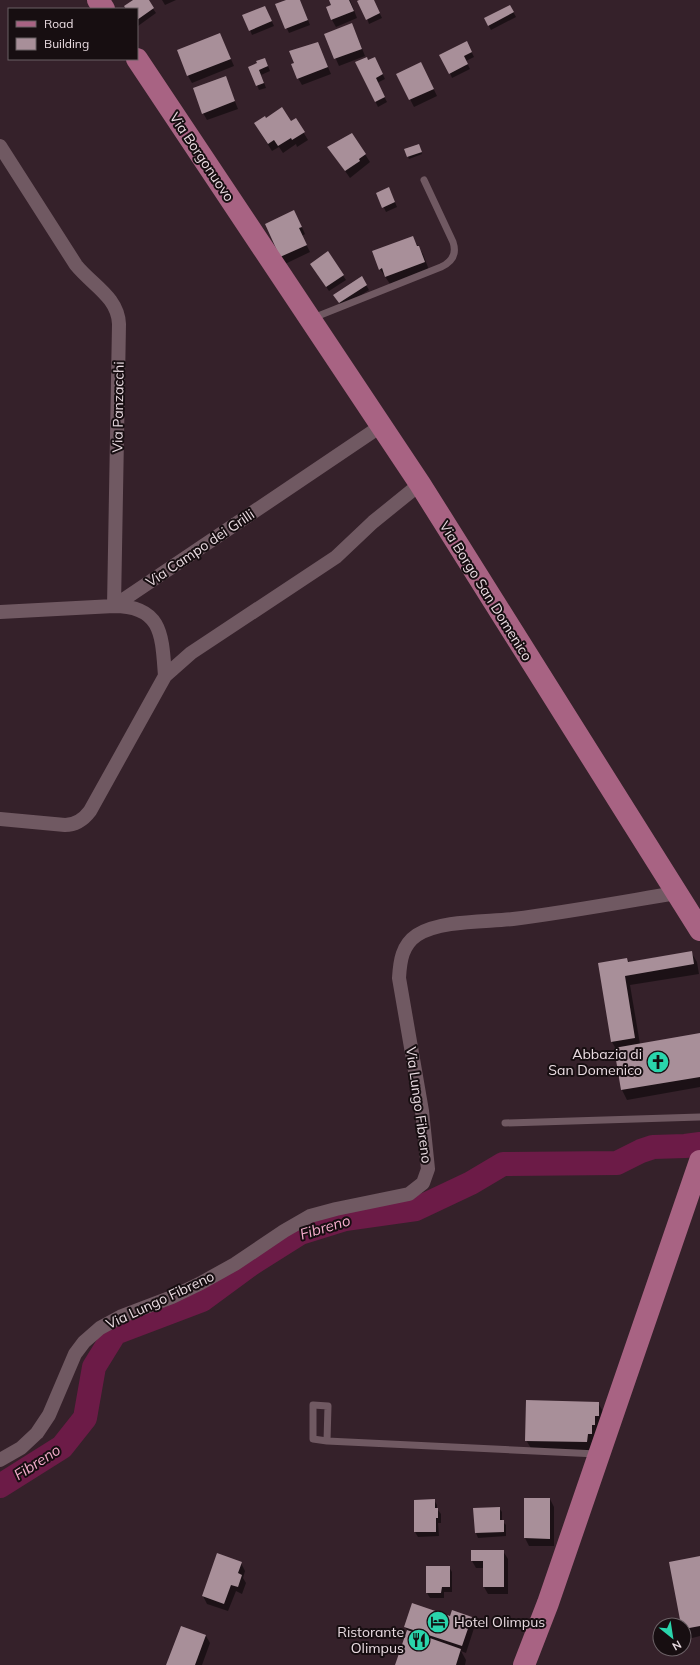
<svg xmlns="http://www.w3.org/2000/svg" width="700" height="1665" font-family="Mulish,sans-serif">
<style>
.shadow{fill:#0007}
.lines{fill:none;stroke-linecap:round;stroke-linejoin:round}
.river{stroke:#6c1b47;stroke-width:24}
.building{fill:#a88f99}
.lane{stroke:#705962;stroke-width:7}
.street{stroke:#705962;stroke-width:14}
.primary{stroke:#a86383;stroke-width:22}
.labels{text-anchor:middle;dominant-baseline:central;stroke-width:4;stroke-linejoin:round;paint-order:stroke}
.street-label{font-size:14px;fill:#eadce2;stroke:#170e11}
.poi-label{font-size:14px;fill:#eadce2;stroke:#170e11;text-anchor:end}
.water-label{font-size:15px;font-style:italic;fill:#f3accb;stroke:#170e11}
</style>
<rect width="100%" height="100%" fill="#35212a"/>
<path class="shadow" d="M134,0H147L156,13L138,26L137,9H127Z
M162,0H176L165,5Z
M289,0H300L310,25L289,33L276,5Z
M330,0H350L357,18L336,27L332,20V6Z
M361,0H373L382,18L369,24Z
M510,6L516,17L491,30L485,19Z
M265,7L274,26L252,35L250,30Z
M352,24L365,56L339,66L325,34Z
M220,34L234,66L192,83L188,76Z
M317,43L331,74L302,85L298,78Z
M469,47L474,57L466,61L470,69L452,78L450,73Z
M265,59L270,71L261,75L266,88L259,90L257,85L259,64Z
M368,61L377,63L385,79L377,83L387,102L378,107L357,63Z
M421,63L437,96L414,107L397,74Z
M225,77L238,109L207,120L203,113Z
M265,119L291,122L295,119L308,140L297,147L296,144L283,153L279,147L272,151L255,124Z
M352,134L370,162L350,178L329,148Z
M420,147L422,154L409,159L405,150Z
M377,193H391L397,207L386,212Z
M298,219L305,234L302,236L310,252L285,264L281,257Z
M412,237L423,254L429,270L390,284L380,269Z
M328,253L346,280L329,291L314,269Z
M362,278L369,290L342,307L337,300Z
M691,952L697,962L699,974L630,985L640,1044L700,1034V1087L627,1100L622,1090L615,1049H616L612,1042L627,959L629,962Z
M598,1403L604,1413L593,1452L532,1450L526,1440Z
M525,1499H550L554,1507V1546H529L525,1538Z
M434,1500L437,1505V1509L441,1514V1523H438L439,1536L418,1537L415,1532Z
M499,1508L502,1512V1521L506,1525V1536L478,1538L476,1533L474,1509Z
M472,1551H503L508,1559V1594H488L484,1587V1568H476L472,1561Z
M700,1557V1636L688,1639L684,1631V1625H682Z
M241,1563L245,1571L243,1578L246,1583L242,1594L236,1591L228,1611L207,1604L203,1596Z
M427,1567H449L452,1572V1592H444V1598H430L427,1593Z
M451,1617H471L475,1625L466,1653L461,1651L466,1660L465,1665H396L408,1631L405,1627Z
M206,1636L210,1643L202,1665H167Z"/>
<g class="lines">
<path class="river" d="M0,1486L62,1447L85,1418L94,1367L115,1333L202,1300L251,1264L300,1233L345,1219L416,1209L471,1183L503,1164L617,1163L641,1151L653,1147L685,1146L700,1144"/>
</g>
<path class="building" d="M133,0H149L154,8L137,20V9H126L124,6Z
M286,0H300L308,20L285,29L275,4Z
M329,0H349L354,11L331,20L326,7L331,5Z
M359,0H374L380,13L366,20L357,1Z
M510,5L514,12L488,26L484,18Z
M265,6L272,21L249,31L242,15Z
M352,23L362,49L334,59L324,34Z
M220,33L231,59L187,76L177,50Z
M467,41L472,52L464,56L468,64L449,74L439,55Z
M318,42L328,67L297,79L291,64L294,63L289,51Z
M367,57L368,60L375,57L383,74L376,78L385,97L375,102L355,62Z
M265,58L268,66L259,70L264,83L256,86L248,67L257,63L256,61Z
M421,62L434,89L409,100L396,74Z
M226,76L235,101L202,114L193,88Z
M282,107L291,121L296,118L305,132L292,140L291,138L278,146L274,140L268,144L254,123L265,116L266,118Z
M352,133L366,154L359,159L360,161L345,171L327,147Z
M419,144L422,152L407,157L404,149Z
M389,187L395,202L382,208L376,193Z
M294,210L302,227L299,228L307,245L280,257L265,224Z
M413,236L417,246H419L425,262L385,277L382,268L379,270L372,251Z
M328,251L344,275L326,287L310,264Z
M362,276L367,285L339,303L333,295Z
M692,951L694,964L625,976L635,1038L611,1042L598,963L627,958L628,962Z
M700,1033V1077L621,1090L614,1048Z
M526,1400L599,1402V1416H595V1425H592V1434H588L587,1442L525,1441Z
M524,1498H550V1539L524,1538Z
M435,1499V1508H438V1518H436V1532H414V1500Z
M500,1507V1520H504V1532L475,1533L473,1508Z
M471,1550H504V1587H483V1561H471Z
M217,1553L242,1562L238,1573L242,1575L238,1587L231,1585L224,1604L202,1596Z
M700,1556V1626L684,1629V1625H681L669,1562Z
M426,1566H450V1587H442L441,1593H426Z
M412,1603L450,1616L452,1610L472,1617L462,1646L404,1627Z
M181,1626L206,1635L195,1665H166Z
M407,1630L461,1649L456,1665H395Z"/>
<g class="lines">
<path class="lane" d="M313,318L441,267C452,262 457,254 453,242L424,180
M505,1123L700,1117
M327,1441L328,1406L313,1405V1439L327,1441L597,1454"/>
<path class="street" d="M0,146L76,265C92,285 118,297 119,324L114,606C163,606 162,637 165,676
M0,612L114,606L381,426
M0,819L65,825C75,825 84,819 90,811L165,676L191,653L336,557L373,522L420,484
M0,1460L21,1448L37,1433L49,1415L75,1354L84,1342L100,1328L122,1316L172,1297L201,1283L235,1264L284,1231L310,1216L336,1209L409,1194L423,1183L428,1169L422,1111L399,978C400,961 402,945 417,935C440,920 486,922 513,919C568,912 622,902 676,893"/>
<path class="primary" d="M98,0L104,9
M137,59L420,484L700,930
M524,1665L548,1603L700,1161"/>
</g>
<defs>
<g id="church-disc" transform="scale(1.15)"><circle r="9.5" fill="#2ad5ac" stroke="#170e11"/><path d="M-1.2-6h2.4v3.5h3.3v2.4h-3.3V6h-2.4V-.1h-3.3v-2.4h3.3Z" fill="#111"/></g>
<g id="hotel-disc" transform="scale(1.15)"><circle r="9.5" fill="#2ad5ac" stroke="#170e11"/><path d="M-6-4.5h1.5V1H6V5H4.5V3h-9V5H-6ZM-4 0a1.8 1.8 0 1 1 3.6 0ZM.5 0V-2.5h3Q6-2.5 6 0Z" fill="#111"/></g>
<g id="restaurant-disc" transform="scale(1.15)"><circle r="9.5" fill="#2ad5ac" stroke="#170e11"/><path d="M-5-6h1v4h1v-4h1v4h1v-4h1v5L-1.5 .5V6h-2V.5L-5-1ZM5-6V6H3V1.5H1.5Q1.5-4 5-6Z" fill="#111"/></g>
</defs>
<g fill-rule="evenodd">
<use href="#church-disc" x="658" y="1062"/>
<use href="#hotel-disc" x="438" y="1622"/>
<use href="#restaurant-disc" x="419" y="1640"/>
</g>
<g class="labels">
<g class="street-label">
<text transform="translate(202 157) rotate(56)">Via Borgonuovo</text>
<text transform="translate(118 407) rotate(-89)">Via Panzacchi</text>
<text transform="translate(200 548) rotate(-34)">Via Campo dei Grilli</text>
<text transform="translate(486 591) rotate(58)">Via Borgo San Domenico</text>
<text transform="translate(419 1105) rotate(82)">Via Lungo Fibreno</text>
<text transform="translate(160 1300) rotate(-25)">Via Lungo Fibreno</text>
</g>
<g class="poi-label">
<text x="642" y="1054">Abbazia di<tspan x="642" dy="16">San Domenico</tspan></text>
<text x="454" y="1622" text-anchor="start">Hotel Olimpus</text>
<text x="404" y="1632">Ristorante<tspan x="404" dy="16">Olimpus</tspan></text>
</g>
<g class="water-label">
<text transform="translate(325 1227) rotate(-17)">Fibreno</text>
<text transform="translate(37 1462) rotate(-33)">Fibreno</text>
</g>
</g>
<rect x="8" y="8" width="130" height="52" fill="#170e11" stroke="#6b6065"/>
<rect x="16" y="21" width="20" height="6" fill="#a86383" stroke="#6b6065"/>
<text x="44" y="28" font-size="12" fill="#eadce2">Road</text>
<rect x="16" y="38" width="20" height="12" fill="#a88f99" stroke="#6b6065"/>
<text x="44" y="48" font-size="12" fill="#eadce2">Building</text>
<g transform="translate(672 1637) rotate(150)"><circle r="19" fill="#170e11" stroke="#6b6065"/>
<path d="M0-3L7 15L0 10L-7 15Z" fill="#2ad5ac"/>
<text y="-6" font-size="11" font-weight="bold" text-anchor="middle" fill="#eadce2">N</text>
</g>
</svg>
